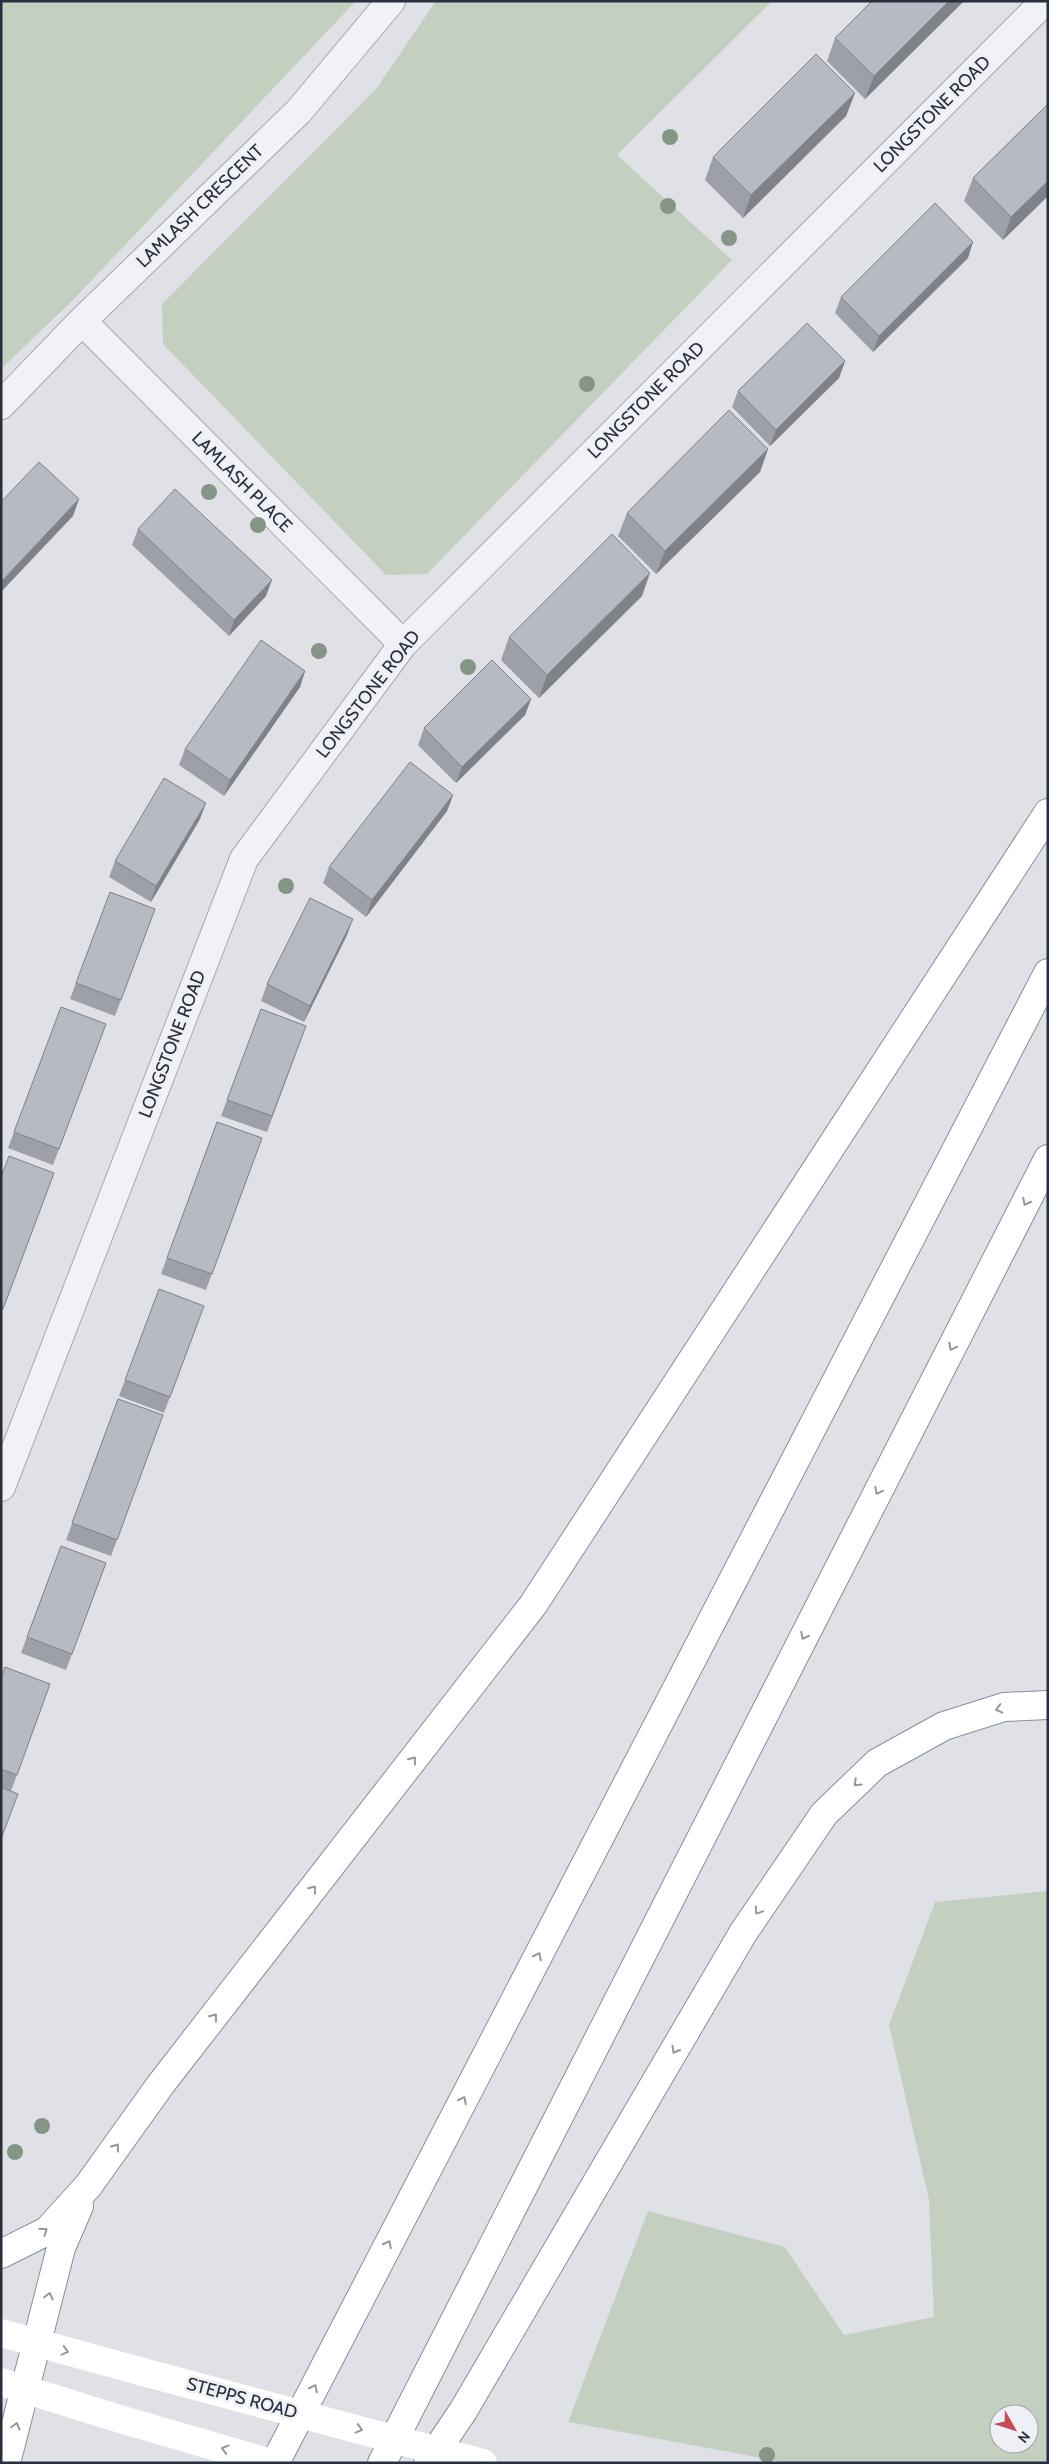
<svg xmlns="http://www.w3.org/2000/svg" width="1049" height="2464" font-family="Cabin,sans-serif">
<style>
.green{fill:#c3d0c0;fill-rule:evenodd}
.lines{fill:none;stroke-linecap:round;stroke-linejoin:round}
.street-casing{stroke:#a5a8b1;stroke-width:30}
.highway-casing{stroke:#878e9d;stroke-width:30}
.street{stroke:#f1f2f6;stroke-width:28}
.secondary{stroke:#fff;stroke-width:28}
.highway{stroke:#fff;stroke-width:28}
.secondary-bridge{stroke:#fff;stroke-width:28}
.tree{fill:#859686}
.wall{fill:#9da0a8}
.shaded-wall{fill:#7f8288}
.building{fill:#b6bac3;stroke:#7f8288}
.oneway{stroke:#94979e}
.labels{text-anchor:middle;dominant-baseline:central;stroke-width:5;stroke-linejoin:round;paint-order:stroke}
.street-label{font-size:18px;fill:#292f3d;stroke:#eef0f5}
</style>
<rect width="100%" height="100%" fill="#dfe1e7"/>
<path class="green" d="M1,1H356L73,300L1,369Z
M436,1H772L617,155L732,260L427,574L386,575L163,344L162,304L376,89Z
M1048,1891V2463H788L568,2422L648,2211L785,2247L844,2335L934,2317L929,2200L889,2025L935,1902ZM999,2414H1029V2444H999Z"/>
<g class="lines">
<g class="street-casing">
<path id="street" d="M82,321L403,644
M1,405L82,321L299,111L391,1
M1,1487L244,859L403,644L1045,1"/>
</g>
<g class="highway-casing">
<path id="highway" d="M1,2254L47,2231L88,2186L161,2084L533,1605L1048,813
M6,2463L61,2248L79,2206
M275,2463L1048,973
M382,2463L1048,1159
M428,2463L463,2411L743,1933L824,1814L877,1763L944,1726L1004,1707L1048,1705"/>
</g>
<use href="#street" class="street"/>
<path class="secondary" d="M1,2333L143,2372
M1,2382L120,2419L271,2463"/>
<use href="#highway" class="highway"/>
<path class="secondary-bridge" d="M143,2372L483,2463"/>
</g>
<g class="tree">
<circle cx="670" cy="137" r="8"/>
<circle cx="668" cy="206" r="8"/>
<circle cx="729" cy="238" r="8"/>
<circle cx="587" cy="384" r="8"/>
<circle cx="209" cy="492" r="8"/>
<circle cx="258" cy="525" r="8"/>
<circle cx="319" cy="651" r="8"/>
<circle cx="468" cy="667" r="8"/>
<circle cx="286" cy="886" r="8"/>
<circle cx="42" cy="2126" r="8"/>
<circle cx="15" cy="2152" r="8"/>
<circle cx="767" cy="2455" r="8"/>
</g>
<path class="wall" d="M872,1H964L865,99L827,61L835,38Z
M855,93L846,116L743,218L705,180L713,157Z
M1048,104V196L1003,240L964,201L973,178Z
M968,258L873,352L835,313L841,297Z
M845,361L839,378L770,446L732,407L738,391Z
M768,449L760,472L656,574L618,536L627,513Z
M138,529L266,596L229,636L132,545Z
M642,596L539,698L501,660L509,637Z
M305,671L300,687L224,796L179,765L185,749Z
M531,699L525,715L456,783L418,745L424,728Z
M453,795L447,811L366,917L323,883L329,867Z
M200,819L151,902L109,877L115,861Z
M110,892L155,909L115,1016L70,999Z
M347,935L304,1022L261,1001L267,984Z
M61,1007L106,1024L53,1165L8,1148Z
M261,1009L306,1026L267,1132L221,1116Z
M217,1122L262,1138L206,1290L161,1274Z
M159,1289L204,1306L164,1413L119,1396Z
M118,1399L163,1415L111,1556L66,1540Z
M61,1546L106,1563L66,1670L21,1653Z
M1,1678L50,1684L11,1791L1,1787Z"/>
<path class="shaded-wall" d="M949,1H964L865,99L874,76Z
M855,93L846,116L743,218L751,195Z
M1048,181V196L1003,240L1011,217Z
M973,242L968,258L873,352L879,336Z
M845,361L839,378L770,446L776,430Z
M768,449L760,472L656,574L665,551Z
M79,499L73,516L1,592V582Z
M650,573L642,596L539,698L547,675Z
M272,580L266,596L229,636L234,620Z
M305,671L300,687L224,796L230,780Z
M531,699L525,715L456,783L462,767Z
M453,795L447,811L366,917L372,900Z
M206,803L200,819L151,902L156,886Z
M353,919L347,935L304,1022L310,1006Z"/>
<path class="building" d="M872,1H949L874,76L835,38Z
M816,54L855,93L751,195L713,157Z
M1048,104V181L1011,217L973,178Z
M935,203L973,242L879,336L841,297Z
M807,323L845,361L776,430L738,391Z
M729,410L768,449L665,551L627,513Z
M39,462L79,499L1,582V502Z
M175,489L272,580L234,620L138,529Z
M612,534L650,573L547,675L509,637Z
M261,640L305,671L230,780L185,749Z
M492,660L531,699L462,767L424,728Z
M410,762L453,795L372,900L329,867Z
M164,778L206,803L156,886L115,861Z
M110,892L155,909L121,1000L76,983Z
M310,898L353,919L310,1006L267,984Z
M61,1007L106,1024L59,1149L14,1132Z
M261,1009L306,1026L272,1116L227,1100Z
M217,1122L262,1138L212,1274L167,1258Z
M9,1156L54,1173L3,1309L1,1308V1177Z
M159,1289L204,1306L170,1397L125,1380Z
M118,1399L163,1415L117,1540L72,1523Z
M61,1546L106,1563L72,1654L27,1637Z
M5,1667L50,1684L17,1775L1,1769V1678Z
M1,1787L18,1794L1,1839Z"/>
<defs><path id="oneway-chevron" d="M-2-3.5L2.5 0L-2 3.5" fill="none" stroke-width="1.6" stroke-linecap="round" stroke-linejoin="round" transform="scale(1.25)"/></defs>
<g class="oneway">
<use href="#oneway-chevron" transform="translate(1026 1202) rotate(117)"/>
<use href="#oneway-chevron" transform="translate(952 1347) rotate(117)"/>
<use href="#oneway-chevron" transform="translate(878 1491) rotate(117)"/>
<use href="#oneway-chevron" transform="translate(804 1636) rotate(117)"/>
<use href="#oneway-chevron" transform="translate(999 1709) rotate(166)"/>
<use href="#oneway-chevron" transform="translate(413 1760) rotate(-52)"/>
<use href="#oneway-chevron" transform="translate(857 1783) rotate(136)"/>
<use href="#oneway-chevron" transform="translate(313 1889) rotate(-52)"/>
<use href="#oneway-chevron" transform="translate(758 1911) rotate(124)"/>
<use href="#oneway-chevron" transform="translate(538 1956) rotate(-63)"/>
<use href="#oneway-chevron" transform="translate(214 2017) rotate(-52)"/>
<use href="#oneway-chevron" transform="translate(675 2050) rotate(120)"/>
<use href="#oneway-chevron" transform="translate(463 2100) rotate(-63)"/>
<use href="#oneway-chevron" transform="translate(116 2147) rotate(-54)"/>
<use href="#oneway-chevron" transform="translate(44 2231) rotate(-34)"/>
<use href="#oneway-chevron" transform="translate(388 2244) rotate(-63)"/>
<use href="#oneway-chevron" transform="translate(49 2296) rotate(-75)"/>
<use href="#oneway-chevron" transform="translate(65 2351) rotate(15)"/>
<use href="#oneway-chevron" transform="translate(314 2388) rotate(-63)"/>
<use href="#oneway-chevron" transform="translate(16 2426) rotate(-75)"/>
<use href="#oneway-chevron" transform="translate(359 2429) rotate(15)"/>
<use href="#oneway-chevron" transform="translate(225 2449) rotate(-164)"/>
</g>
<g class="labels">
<g class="street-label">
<text transform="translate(932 114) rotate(-45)">LONGSTONE ROAD</text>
<text transform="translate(200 206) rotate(-44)">LAMLASH CRESCENT</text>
<text transform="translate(646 400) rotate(-45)">LONGSTONE ROAD</text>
<text transform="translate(242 482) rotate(45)">LAMLASH PLACE</text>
<text transform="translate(368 694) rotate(-52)">LONGSTONE ROAD</text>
<text transform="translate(172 1044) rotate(-69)">LONGSTONE ROAD</text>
<text transform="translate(242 2398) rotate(15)">STEPPS ROAD</text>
</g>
</g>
<rect width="1049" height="2464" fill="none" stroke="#292f3d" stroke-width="5"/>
<g transform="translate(1014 2429) rotate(129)"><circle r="24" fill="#eef0f5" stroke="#9fa3ab"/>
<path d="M0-4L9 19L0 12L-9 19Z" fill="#c54a56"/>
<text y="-8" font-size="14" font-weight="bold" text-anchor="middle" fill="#292f3d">N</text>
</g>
</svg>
